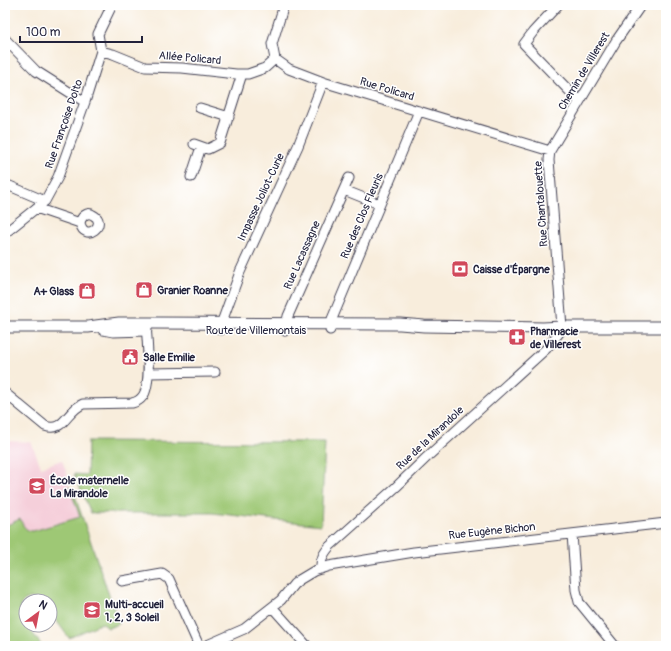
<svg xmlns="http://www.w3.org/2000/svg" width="671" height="651" font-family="Pangolin,sans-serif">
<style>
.built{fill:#f5cfda}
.green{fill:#9ec874;stroke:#607558}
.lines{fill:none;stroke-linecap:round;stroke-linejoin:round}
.minor-casing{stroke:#424053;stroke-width:11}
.major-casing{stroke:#424053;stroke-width:13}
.minor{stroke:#fff;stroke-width:9}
.major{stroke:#fff;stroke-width:11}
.labels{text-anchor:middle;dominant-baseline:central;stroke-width:3;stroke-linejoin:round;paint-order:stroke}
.street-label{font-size:11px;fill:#22223b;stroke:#fff}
.poi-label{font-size:11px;font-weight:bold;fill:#22223b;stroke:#fff;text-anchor:start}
</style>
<rect width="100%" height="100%" fill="#fff"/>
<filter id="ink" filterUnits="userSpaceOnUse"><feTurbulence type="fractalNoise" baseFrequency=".025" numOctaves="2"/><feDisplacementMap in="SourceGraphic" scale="8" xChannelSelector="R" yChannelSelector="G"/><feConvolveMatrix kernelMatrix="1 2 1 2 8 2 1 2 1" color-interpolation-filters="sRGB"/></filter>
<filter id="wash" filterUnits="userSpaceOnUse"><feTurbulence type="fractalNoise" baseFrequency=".012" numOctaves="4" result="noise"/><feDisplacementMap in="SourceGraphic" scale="16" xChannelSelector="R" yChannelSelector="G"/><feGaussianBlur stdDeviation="0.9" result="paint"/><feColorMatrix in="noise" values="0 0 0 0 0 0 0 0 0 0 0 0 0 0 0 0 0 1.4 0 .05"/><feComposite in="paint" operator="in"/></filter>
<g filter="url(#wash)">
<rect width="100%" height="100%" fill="#f8eddc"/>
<path class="built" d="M5,441L31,442L41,467L62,460L70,482L68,485L80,517L33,531H30L26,529L23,526L5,527Z"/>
<path class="green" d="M88,441L325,442L321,525L212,513H91L74,474L87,475Z
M69,486L71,488L74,493L119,624L108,628L102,623L69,638L50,612V601H38L34,599L30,598L25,600L22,603L20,608L21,617L42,646H5V526L20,519C23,525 25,531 33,531L80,517Z"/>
</g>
<g filter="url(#ink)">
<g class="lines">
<g class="minor-casing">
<path id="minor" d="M284,5L272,44L275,59L289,69L323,82L550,151
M558,5L533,32L524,44L579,101
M5,39L36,71L85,102
M101,51L113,54L145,67L182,68L236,74H248L265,68L275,59
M200,108L229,117
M194,144L208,149L220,143L242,74
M191,177L201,147
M5,184L45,201
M344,190L379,204
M36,208L80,223C85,244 109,223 93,215C87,211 81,217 80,223
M5,233L45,201L58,177L85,102L101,51L98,34L112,5
M221,330L223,319L240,272L298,146L323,82
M330,330L332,319L419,111
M285,331L288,316L349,178
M148,373L215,372
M5,393L45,426C64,433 67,410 83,404L132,403C137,402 140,400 143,396C152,383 147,341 146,324
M572,534L576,590L579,602L615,646
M321,569C320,559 324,553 330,546L396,487L427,457L546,349L559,333L562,327L549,160L550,151L616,41L641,5
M122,581L162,574L169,579L199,646
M272,607L307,646
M205,646L244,629L281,600L294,584L299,580L314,571L329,566L414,552L666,523"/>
</g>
<g class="major-casing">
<path id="major" d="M5,327H88L119,323H153L400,324L424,326L543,328L562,327H666
M103,329L113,331L146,330"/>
</g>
<use href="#minor" class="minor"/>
<use href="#major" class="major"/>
</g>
</g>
<defs>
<g id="bank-square" transform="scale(0.9)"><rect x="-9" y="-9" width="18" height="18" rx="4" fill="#d1495b" stroke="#fff"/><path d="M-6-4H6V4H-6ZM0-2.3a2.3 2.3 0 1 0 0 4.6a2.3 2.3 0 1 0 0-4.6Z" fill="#fff"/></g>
<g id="shop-square" transform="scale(0.9)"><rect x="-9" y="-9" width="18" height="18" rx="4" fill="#d1495b" stroke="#fff"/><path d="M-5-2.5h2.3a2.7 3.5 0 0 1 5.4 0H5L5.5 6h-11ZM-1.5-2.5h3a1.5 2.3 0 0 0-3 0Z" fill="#fff"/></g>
<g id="pharmacy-square" transform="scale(0.9)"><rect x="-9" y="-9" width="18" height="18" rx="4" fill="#d1495b" stroke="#fff"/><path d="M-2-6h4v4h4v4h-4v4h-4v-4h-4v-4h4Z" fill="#fff"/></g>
<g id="civic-square" transform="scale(0.9)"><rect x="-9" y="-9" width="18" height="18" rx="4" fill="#d1495b" stroke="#fff"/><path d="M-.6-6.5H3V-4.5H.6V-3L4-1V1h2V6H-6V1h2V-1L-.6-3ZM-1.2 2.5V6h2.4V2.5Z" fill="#fff"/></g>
<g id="school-square" transform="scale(0.9)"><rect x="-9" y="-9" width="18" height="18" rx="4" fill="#d1495b" stroke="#fff"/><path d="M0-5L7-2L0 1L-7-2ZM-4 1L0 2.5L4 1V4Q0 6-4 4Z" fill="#fff"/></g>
</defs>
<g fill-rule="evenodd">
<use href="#bank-square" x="460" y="269"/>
<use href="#shop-square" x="144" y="290"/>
<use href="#shop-square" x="87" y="291"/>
<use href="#pharmacy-square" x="517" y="337"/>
<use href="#civic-square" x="130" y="357"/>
<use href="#school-square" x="37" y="486"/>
<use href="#school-square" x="92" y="610"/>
</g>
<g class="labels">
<g class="street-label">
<text transform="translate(190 58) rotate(5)">Allée Policard</text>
<text transform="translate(584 71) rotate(-59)">Chemin de Villerest</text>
<text transform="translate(387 89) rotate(17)">Rue Policard</text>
<text transform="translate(64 124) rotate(-71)">Rue Françoise Dolto</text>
<text transform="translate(261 197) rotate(-65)">Impasse Joliot-Curie</text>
<text transform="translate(541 204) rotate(-94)">Rue Chantalouette</text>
<text transform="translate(362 216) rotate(-67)">Rue des Clos Fleuris</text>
<text transform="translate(302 255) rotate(-66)">Rue Lacassagne</text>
<text x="256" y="330">Route de Villemontais</text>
<text transform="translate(430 438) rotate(-43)">Rue de la Mirandole</text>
<text transform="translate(492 531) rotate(-6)">Rue Eugène Bichon</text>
</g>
<g class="poi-label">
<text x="473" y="269">Caisse d'Épargne</text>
<text x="157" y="290">Granier Roanne</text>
<text x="74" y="291" text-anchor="end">A+ Glass</text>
<text x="530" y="331">Pharmacie<tspan x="530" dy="13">de Villerest</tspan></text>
<text x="143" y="357">Salle Emilie</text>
<text x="50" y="480">École maternelle<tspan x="50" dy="13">La Mirandole</tspan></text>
<text x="105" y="604">Multi-accueil<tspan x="105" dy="13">1, 2, 3 Soleil</tspan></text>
</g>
</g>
<rect width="671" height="651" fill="none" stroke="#fff" stroke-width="20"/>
<g transform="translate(38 613) rotate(32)"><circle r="19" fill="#ffffff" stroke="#a7a7b1"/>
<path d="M0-3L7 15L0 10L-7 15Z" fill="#d1495b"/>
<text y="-6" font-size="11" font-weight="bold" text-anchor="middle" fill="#22223b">N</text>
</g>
<path d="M20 36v6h122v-6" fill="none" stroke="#22223b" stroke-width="2"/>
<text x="26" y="36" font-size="12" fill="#22223b" stroke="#ffffff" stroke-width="3" paint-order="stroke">100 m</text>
</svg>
